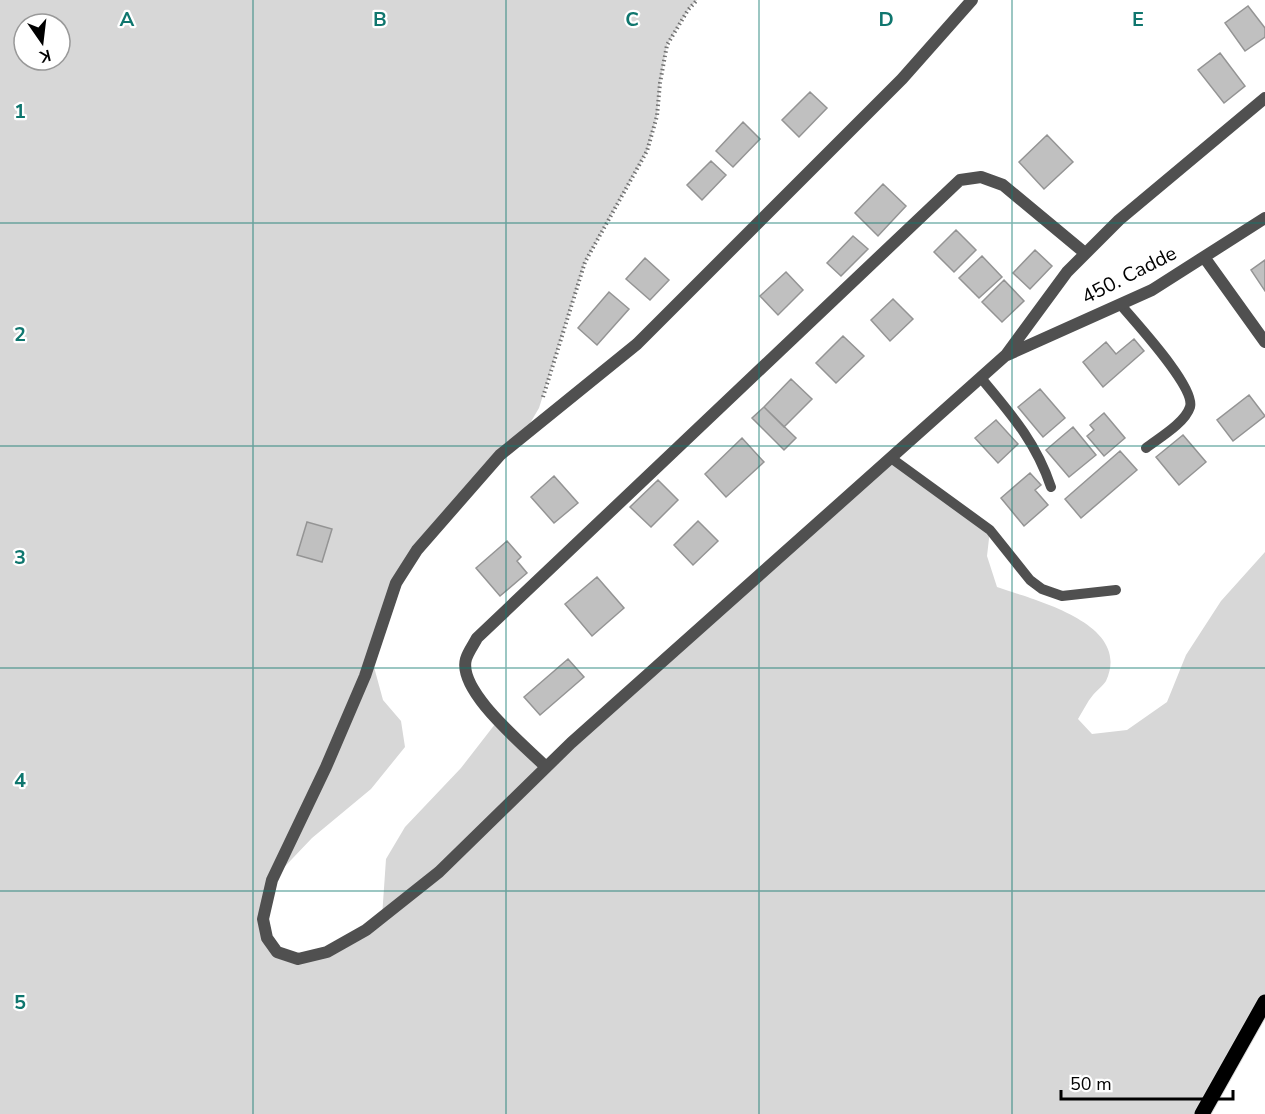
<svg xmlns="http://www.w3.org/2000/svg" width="1265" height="1114" font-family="'Nunito Sans',sans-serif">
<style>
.green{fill:#d7d7d7;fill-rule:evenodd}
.building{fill:#c0c0c0;stroke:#949494;stroke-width:1.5}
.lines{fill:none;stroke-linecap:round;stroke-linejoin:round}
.primary-casing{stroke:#dbdbdb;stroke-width:17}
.path{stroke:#727272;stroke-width:4;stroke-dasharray:1.5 3;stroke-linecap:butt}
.lane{stroke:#505050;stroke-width:10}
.street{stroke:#505050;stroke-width:12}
.primary{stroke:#000;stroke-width:15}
.grid{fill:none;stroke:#0f766e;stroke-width:1.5;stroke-opacity:0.55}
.labels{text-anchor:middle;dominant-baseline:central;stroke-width:4.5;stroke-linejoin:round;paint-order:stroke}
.street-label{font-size:20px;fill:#000;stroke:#fff}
.grid-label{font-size:20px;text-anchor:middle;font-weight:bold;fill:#0f766e;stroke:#fff;stroke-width:4.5;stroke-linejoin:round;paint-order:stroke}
</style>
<rect width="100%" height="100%" fill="#fff"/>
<path class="green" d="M0,0H697L688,10L667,45L660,83L657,116L647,151L585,262L539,408L522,437L417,550L371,656L383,700L401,721L405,747L371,789L312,838L272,880L267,938L298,959L327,952L382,917L386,859L405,827L461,768L499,719L545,767L891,458L990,530L987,556L997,587C1033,600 1133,623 1106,681C1103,686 1097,690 1093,695C1087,702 1083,711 1078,719L1092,734L1127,730L1167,702L1186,655L1221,601L1265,552V1002L1202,1114H0ZM24,24H60V60H24Z"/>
<path class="building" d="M1248,6L1265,28V37L1245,51L1225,23Z
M1220,53L1245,86L1224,103L1198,70Z
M810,92L827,108L799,137L782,120Z
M743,122L760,139L733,167L716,151Z
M1047,135L1073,162L1044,189L1019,162Z
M711,161L726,175L702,200L687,185Z
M883,184L906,206L878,236L855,213Z
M956,230L976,250L954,272L934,252Z
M853,236L868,249L841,276L827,263Z
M1035,250L1052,266L1030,289L1013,273Z
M982,256L1002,277L979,298L959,278Z
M645,258L669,280L650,300L626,279Z
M1265,260V291L1251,270Z
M786,272L803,290L778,315L760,296Z
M1004,280L1024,301L1002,322L982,302Z
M609,292L629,309L597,345L578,328Z
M893,299L913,319L890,341L871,320Z
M843,336L864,356L836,383L816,363Z
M1134,339L1144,351L1103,387L1083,362L1106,342L1116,354Z
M791,379L812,399L784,427L764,407Z
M1040,389L1065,418L1043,437L1018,407Z
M1249,395L1265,416L1233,441L1217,420Z
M764,407L796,438L784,450L752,418Z
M1104,413L1125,438L1104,456L1087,436L1094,430L1090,425Z
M996,420L1018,444L998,463L975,438Z
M1073,427L1096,455L1069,477L1046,450Z
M1183,435L1206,462L1179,485L1156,457Z
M742,438L764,462L726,497L705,474Z
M1120,451L1137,470L1081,518L1065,499Z
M1030,473L1041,485L1035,490L1048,505L1024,526L1001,498Z
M554,476L578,503L554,523L531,497Z
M658,480L678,500L651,527L630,507Z
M698,521L718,541L693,565L674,545Z
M307,522L332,529L322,562L297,555Z
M507,541L521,557L517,561L527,573L500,596L476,568Z
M597,577L624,608L592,636L565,604Z
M568,659L584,677L540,715L524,697Z"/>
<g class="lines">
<g class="primary-casing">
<path id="primary" d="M1202,1114L1265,1002"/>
</g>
<path class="path" d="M543,397L585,262L647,151L657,116L660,83L667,45L688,10L697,0"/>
<path class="lane" d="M1120,304C1134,321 1196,387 1190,407C1185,423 1159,438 1146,448
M981,378C1011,414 1036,442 1051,487
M891,458L990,530L1030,580L1042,589L1062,596L1116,590"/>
<path class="street" d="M972,0L902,79L637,344L500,455L417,550L396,583L365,676L326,767L272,880L263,919L267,938L277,952L298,959L327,952L366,930L439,872L571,743L1006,355L1067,272L1119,220L1265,98
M1204,257L1265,342
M1007,355L1152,290L1265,218
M546,767C524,745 457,691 466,659C468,652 474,644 477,638L960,180L981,177L1003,185L1085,253"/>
<use href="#primary" class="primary"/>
</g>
<path class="grid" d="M253,0V1114M506,0V1114M759,0V1114M1012,0V1114M0,223H1265M0,446H1265M0,668H1265M0,891H1265"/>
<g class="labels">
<g class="street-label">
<text transform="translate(1129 275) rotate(-27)">450. Cadde</text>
</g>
</g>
<g class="grid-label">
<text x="127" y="26">A</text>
<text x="380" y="26">B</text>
<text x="632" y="26">C</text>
<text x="886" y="26">D</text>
<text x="1138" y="26">E</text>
<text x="20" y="118">1</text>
<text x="20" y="341">2</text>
<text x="20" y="564">3</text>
<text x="20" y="787">4</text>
<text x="20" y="1009">5</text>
</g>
<g transform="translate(42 42) rotate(166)"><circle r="28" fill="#ffffff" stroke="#999999" stroke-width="1.5"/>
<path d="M0-4.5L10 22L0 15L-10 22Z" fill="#000000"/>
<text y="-9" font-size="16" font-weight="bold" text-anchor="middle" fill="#000000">K</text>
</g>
<path d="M1061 1090v9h172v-9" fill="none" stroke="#000000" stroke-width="3"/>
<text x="1070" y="1090" font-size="18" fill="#000000" stroke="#ffffff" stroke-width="4.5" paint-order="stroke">50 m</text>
</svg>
